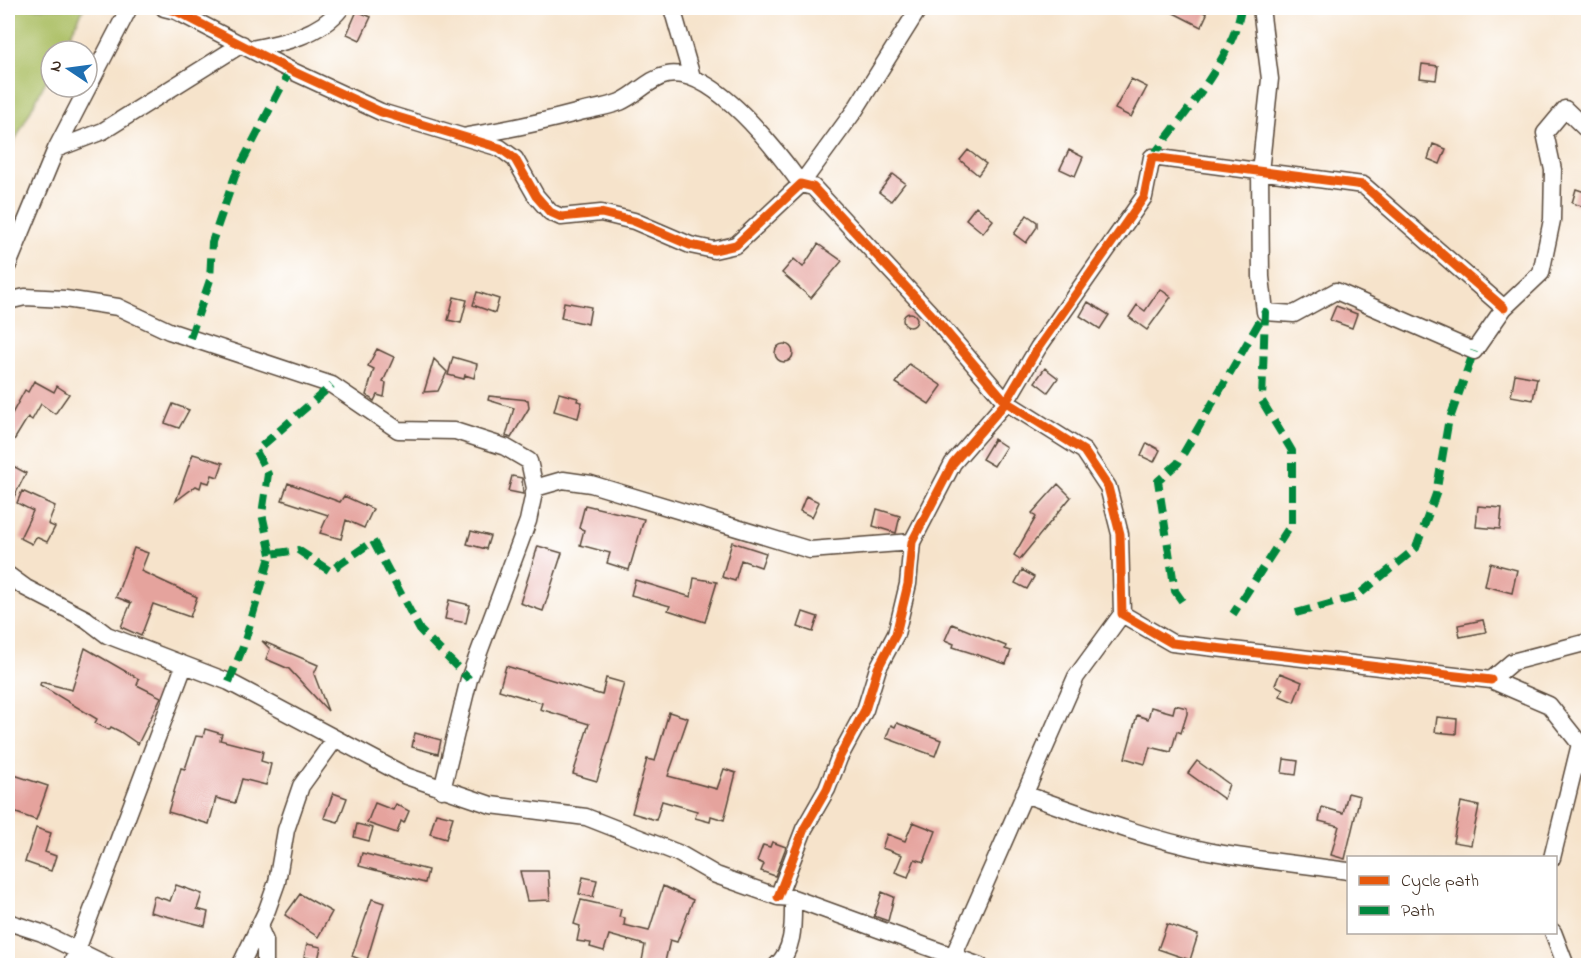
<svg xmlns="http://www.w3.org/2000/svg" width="1596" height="973" font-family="'Indie Flower',sans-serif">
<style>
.green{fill:#aabe62;stroke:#727440;stroke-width:1.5}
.building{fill:#e5a39d}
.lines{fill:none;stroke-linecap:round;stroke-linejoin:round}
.minor-casing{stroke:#574638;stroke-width:19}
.minor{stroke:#fff;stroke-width:16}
.quiet{stroke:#00873e;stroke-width:8;stroke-dasharray:15 8;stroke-linecap:butt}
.cycleway-casing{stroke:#fff;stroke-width:13}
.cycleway{stroke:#e8590c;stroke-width:9}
</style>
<rect width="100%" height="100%" fill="#fff"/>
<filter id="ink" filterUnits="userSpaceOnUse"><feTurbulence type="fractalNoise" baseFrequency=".0167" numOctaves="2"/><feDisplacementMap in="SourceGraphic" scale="12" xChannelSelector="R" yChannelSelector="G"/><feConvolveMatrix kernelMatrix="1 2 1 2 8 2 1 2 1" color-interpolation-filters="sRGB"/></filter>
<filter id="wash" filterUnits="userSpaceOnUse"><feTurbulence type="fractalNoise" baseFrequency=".008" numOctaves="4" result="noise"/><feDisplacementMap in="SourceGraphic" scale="24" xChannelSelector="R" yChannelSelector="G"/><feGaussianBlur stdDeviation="1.35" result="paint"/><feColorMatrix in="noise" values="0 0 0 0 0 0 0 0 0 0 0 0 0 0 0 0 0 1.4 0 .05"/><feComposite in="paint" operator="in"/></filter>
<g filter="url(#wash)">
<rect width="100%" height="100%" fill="#f6e3cb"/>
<path class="green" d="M8,8H84L62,51H51V71L8,154Z"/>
<g id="blocks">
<path class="building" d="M1164,8H1196L1207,14L1201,27Z
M357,11L371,17L360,40L347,34Z
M1422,64L1438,66L1436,80L1420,78Z
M1131,79L1147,87L1131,117L1115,109Z
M1433,144L1446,149L1440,164L1428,159Z
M968,150L986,164L978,175L960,160Z
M1069,150L1083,157L1075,176L1060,169Z
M893,174L905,183L891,201L879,192Z
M1576,189L1588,193V208L1572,203Z
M976,206L993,220L983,233L966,219Z
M1027,215L1037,222V227L1026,243L1014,234Z
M818,244L842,261L811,298L782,273L794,259L803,267Z
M1160,289L1171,297L1147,330L1129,317L1137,305L1145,311Z
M477,292L499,299L495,313L473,305Z
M454,297L467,300L461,323L448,320Z
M564,302L591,307L588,324L561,318Z
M1088,302L1109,315L1100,329L1080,316Z
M1336,306L1357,314L1352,328L1330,320Z
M903 320a7 7 0 1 1 14 0a7 7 0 1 1-14 0Z
M775 353a9 9 0 1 1 18 0a9 9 0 1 1-18 0Z
M377,349L394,357L383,382L386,383L384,397L377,395L374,401L366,395L374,369L368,366Z
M453,357L477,364L474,378L465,375L464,379L448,375Z
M434,359L447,372L438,391L424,392Z
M909,364L942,386L929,404L896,383Z
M1045,368L1058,378L1048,392L1035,382Z
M1515,374L1537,378L1533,400L1511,396Z
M34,381L54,392L57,386L69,394L55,414L41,404L32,420L28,417L8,450V421L25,390L28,392Z
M559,393L578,398L577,401L582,402L578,418L554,411Z
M489,396L528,400L529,408L511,438L506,436L514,408L488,400Z
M173,404L189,410L179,428L165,423Z
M994,439L1006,447L994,466L982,459Z
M1147,443L1160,450L1154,462L1141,456Z
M193,454L223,463L218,477L212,475L209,483L202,481L200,488L196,486L176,501Z
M13,466L26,473L8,509V478Z
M512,476L522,478L523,494L508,491Z
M288,483L340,502L344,496L373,509L364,528L346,520L341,539L320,533L328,515L282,500Z
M1058,484L1071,497L1020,559L1014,555L1036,517L1032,513Z
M22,491L55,506L48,524L55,527L47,542L36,537L32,544L20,538L33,511L17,503Z
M806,496L819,502L812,517L800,511Z
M585,505L644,519L629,570L607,563L610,553L580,545L584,530L579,528Z
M1478,506L1502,508L1500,529L1476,527Z
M877,509L900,516L896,533L873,526Z
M471,531L490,536L486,549L467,544Z
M732,542L766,553L761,567L741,560L735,581L722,577Z
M538,546L562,553L543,611L520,603Z
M134,548L148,553L141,571L197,597L190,617L153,604L141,636L121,627L131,603L116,597Z
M1490,563L1517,570L1512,593L1485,586Z
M1022,570L1034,577L1027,589L1015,583Z
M694,578L717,582L705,622L668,610L670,606L631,595L635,580L691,597Z
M449,600L470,605L466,623L445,619Z
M803,612L818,617L813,632L798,627Z
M1483,620L1486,632L1460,637L1458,625Z
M952,624L1006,646L1005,649L1011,651L1006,664L953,647L954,644L945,640Z
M262,641L318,665L314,674L328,711L289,669L266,659L270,649Z
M85,648L139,679L137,685L161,697L138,744L119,731L111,727L109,730L95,723L97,719L40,685L41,682L72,690Z
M506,666L602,695L606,678L624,683L619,701H621L597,781L573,774L589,724L540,709L542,703L499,690Z
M1280,673L1302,682L1294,702L1280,696L1283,689L1275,685Z
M1175,705L1187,708V714L1181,733L1177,731L1171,752L1150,747L1145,764L1125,758L1137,715L1148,719L1151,707L1173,713Z
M669,712L688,718L668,776L717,789L724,769L736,773L724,820L711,816L710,822L695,818L697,811L662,801L656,820L632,813L647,759L655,761Z
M1437,717L1457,719L1456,734L1435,732Z
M897,723L941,740L935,756L886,738L891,725L895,727Z
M205,729L222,734L220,740L263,751L261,761L271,764L266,785L242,779L235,803L216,798L209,824L168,812L181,768L185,769L196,736L203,737Z
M415,733L441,740L438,754L412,747Z
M1284,759L1298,761L1296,775L1282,773Z
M1197,761L1229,784L1224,799L1188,773Z
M8,773L48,786L36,820L8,810Z
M333,793L347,798L338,822L324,818Z
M1348,793L1360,796L1345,859L1331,855L1339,826L1319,821L1322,807L1343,813Z
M1461,802L1479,806L1471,845L1453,842Z
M375,803L393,810L396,804L409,811L404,823L401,821L397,833L367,823Z
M436,813L453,817L446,839L430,834Z
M913,822L936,831L924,862L915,859L908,877L895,872L902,855L882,848L887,834L905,841Z
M357,824L373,828L369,841L354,837Z
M36,828L51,833L45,852L56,856L51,871L25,862Z
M772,842L786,847L775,876L761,871L764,864L757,861L763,845L770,847Z
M362,853L428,870L425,883L359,866Z
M520,871H548L550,900L527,901Z
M583,877L597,880L593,897L579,894Z
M176,885L202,894L197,909L208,912L205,926L150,912L154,896L170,901Z
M663,886L693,900L677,942L670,940L664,966H641L645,945L609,935L604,951L590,947L591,943L577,941L580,926L574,924L581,900L621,909L619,917L625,918L624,925L649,931Z
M882,892L894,897L888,921L874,916Z
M300,894L332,912L318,937L285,915Z
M372,899L384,903L367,960H362L352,956Z
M1167,924L1198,935L1190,960L1158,949Z
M307,944L321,947L318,960L304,957Z"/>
</g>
</g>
<g filter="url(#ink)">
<use href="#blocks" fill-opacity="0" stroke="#574638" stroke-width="1.5"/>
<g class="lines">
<g class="minor-casing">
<path id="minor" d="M164,8L176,11L290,70L381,112L500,148L515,159L536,196L550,212L561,217L601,213L634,221L690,245L714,250L736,245L801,184L813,187L930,313L1006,402L1084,451L1108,487L1120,534L1122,614L1172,643L1491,680
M672,8L692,77
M1261,8L1270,79L1260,172L1261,277L1265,312L1294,314L1336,291L1474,351L1504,308L1541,273L1552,220L1553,170L1545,133L1565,109L1588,131
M251,49C283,43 320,35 341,8
M468,136C506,130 542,122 580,112C593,109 607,107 620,102C637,95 648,79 667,75C713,66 777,151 801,184L855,110L919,8
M56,149L103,131L242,44
M8,265L56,149L129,8
M8,301L25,297L65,299L118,307L169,331L332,385L398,430L455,431L505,447L529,461L535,488L528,521L469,679L442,790
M535,488L563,480L591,484L810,550L912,542
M8,575L26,588L86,619L107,635L229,682L406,776L491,805L586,817L678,853L716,875L778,897L793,898L980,966
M1024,794C1084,815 1145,838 1208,851C1254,860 1301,864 1348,871
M1552,858L1580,744L1549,705L1491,680L1512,662L1588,642
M778,897L804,829L827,789L839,758L865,710L878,668L896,634L908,584L912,542L953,463L1006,402L1038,348L1144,197L1152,157L1363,185L1504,308
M8,922L42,933L109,966
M259,927L265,941V966
M1553,932L1566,966
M71,966L184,666
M240,966L267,910L277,882L286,830L301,786L335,739
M776,966C795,949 793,922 793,898
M949,966L1076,677L1122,614"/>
</g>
<use href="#minor" class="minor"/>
<path class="quiet" d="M1152,157C1180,120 1236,53 1241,8
M190,338L210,280L212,242L235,176L290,70
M271,554L262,514L268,474L256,451L332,385
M1182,601L1175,591L1158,481L1178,463L1265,312L1262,401L1292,451V523L1233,614
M1296,613L1356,597L1416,548L1436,494L1448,424L1474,351
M229,682L243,647L271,554L298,550L330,571L373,541L420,630L469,679"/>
<g class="cycleway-casing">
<path id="cycleway" d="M164,8L176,11L290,70L381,112L500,148L515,159L536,196L550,212L561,217L601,213L634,221L690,245L714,250L736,245L801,184L813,187L930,313L1006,402L1084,451L1108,487L1120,534L1122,614L1172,643L1491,680
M778,897L804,829L827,789L839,758L865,710L878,668L896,634L908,584L912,542L953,463L1006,402L1038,348L1144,197L1152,157L1363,185L1504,308"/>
</g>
<use href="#cycleway" class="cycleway"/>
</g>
</g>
<rect width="1596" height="973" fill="none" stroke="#fff" stroke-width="30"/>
<rect x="1347" y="856" width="210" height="78" fill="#ffffff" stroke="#b1aaa5" stroke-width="1.5"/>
<rect x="1359" y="876" width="30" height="9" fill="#e8590c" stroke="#b1aaa5" stroke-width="1.5"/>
<text x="1401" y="886" font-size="18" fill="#3b2a1e">Cycle path</text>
<rect x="1359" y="906" width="30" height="9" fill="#00873e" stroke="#b1aaa5" stroke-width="1.5"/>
<text x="1401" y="916" font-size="18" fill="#3b2a1e">Path</text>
<g transform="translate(69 69) rotate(283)"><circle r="28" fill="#ffffff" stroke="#b1aaa5" stroke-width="1.5"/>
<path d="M0-4.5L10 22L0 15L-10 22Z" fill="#1f6fb2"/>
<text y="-9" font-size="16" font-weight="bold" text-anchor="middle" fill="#3b2a1e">N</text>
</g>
</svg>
